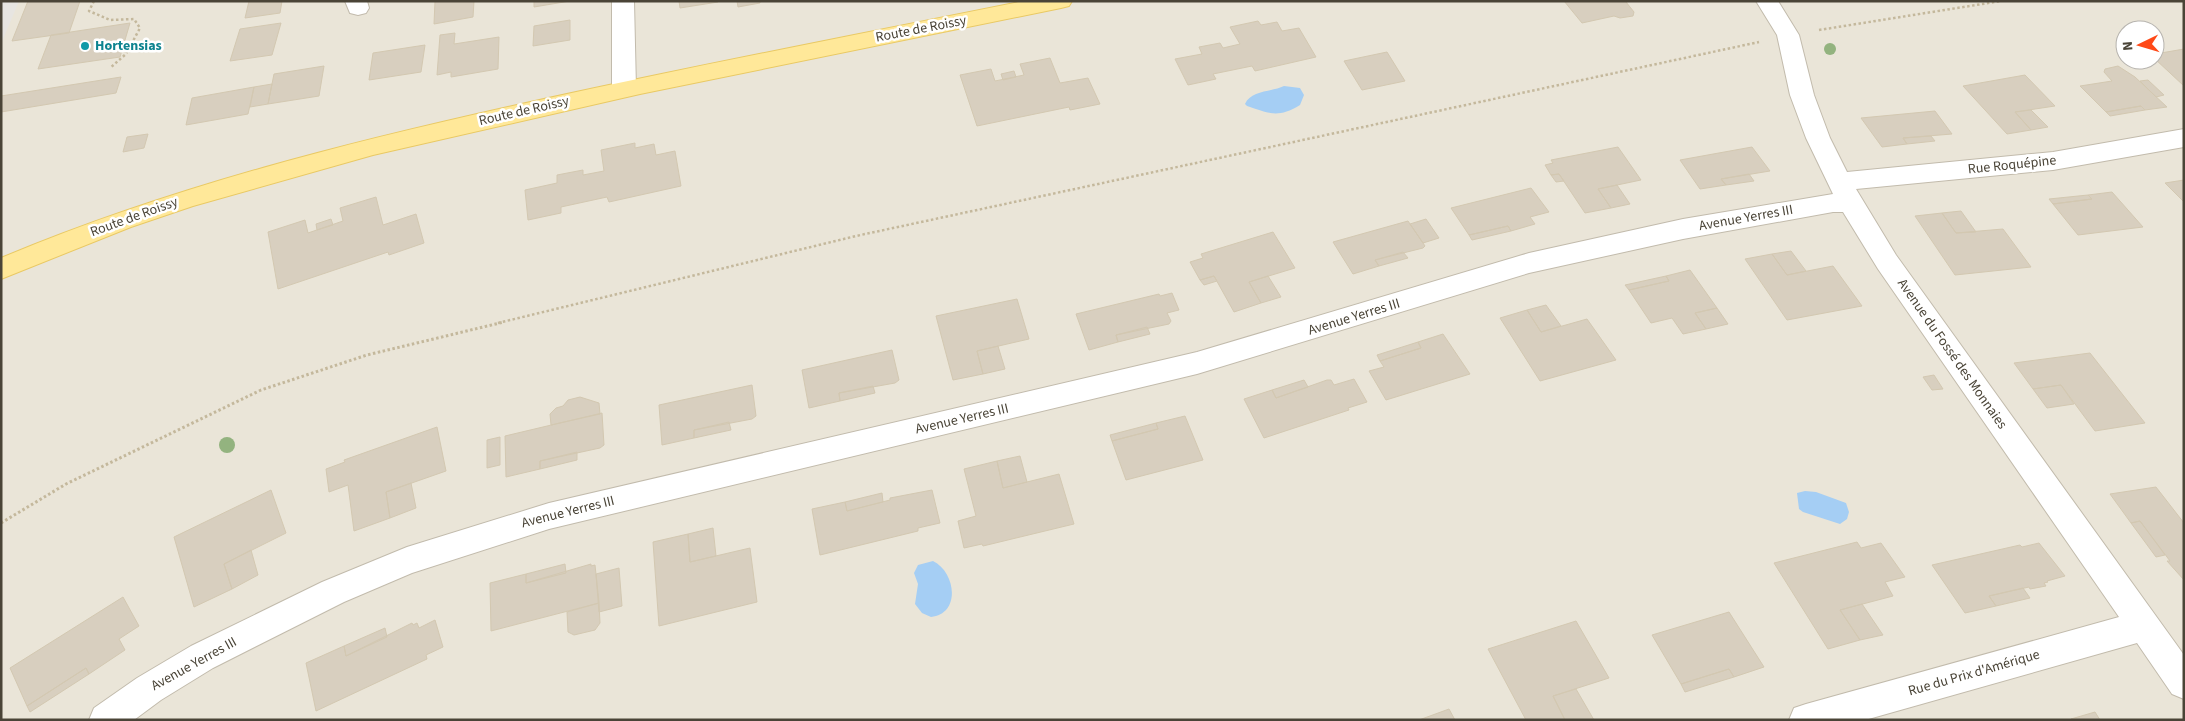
<svg xmlns="http://www.w3.org/2000/svg" width="2185" height="721" font-family="'Source Sans 3',sans-serif">
<style>
.residential{fill:#eae5d8;fill-rule:evenodd}
.parking{fill:#e7e5e1}
.water{fill:#a5cef4}
.building{fill:#d8cfbf;stroke:#d3c8b1}
.lines{fill:none;stroke-linecap:round;stroke-linejoin:round}
.minor-casing{stroke:#c2bbac;stroke-width:2}
.major-casing{stroke:#e9c964;stroke-width:2}
.path-far1{stroke:#c4b89c;stroke-width:2.5;stroke-dasharray:2.5 2.5;stroke-linecap:butt}
.path{stroke:#c4b89c;stroke-width:3;stroke-dasharray:2.5 2.5;stroke-linecap:butt}
.minor{fill:#fff;fill-rule:evenodd}
.major{fill:#ffe899;fill-rule:evenodd}
.tree{fill:#93b37f}
.culture-dot{fill:#0f9aa8;stroke:#fff;stroke-width:2}
.labels{text-anchor:middle;dominant-baseline:central;stroke-width:5;stroke-linejoin:round;paint-order:stroke}
.street-label{font-size:14px;fill:#4a4437;stroke:#fff}
.culture-label{font-size:14px;font-weight:bold;fill:#0d838f;stroke:#fff;text-anchor:start}
</style>
<rect width="100%" height="100%" fill="#f5f3ea"/>
<path class="residential" d="M1,1H2184V720H1ZM2125,30H2155V60H2125Z"/>
<path class="parking" d="M1,1H19L1,44Z"/>
<path class="water" d="M1284,86L1300,88L1304,95L1300,105C1277,119 1269,113 1247,106L1245,104C1251,90 1272,92 1284,86Z
M1805,491L1816,492L1846,503L1849,512L1847,519L1840,524L1803,512L1799,509L1797,493Z
M933,561C956,572 961,614 931,617L922,613L915,604L918,584L914,573L918,565Z"/>
<path class="building" d="M28,1H80L69,33L12,41Z
M249,1H282L280,13L245,18Z
M435,1H474L473,17L434,24Z
M534,1H570L534,7Z
M679,1H718V2L680,8Z
M737,1H760V3L738,7Z
M1564,1H1631L1626,2L1634,12L1633,16L1620,18L1614,16L1582,23Z
M570,20V40L533,46L534,26Z
M1258,21L1261,25L1277,22L1282,31L1299,28L1316,57L1255,71L1252,66L1213,74L1216,79L1188,85L1175,59L1202,54L1199,47L1220,43L1223,48L1240,44L1230,27Z
M130,23L120,57L38,69L51,35Z
M281,23L272,55L230,61L240,29Z
M455,33L454,44L499,37L498,69L451,77V72L437,75L440,35Z
M425,45L421,72L369,80L373,53Z
M2184,49V86L2155,59V54Z
M1387,52L1405,81L1362,90L1344,61Z
M1050,58L1060,83L1088,78L1100,104L1070,110L1069,107L977,126L960,75L991,69L995,81L1024,75L1020,64Z
M324,66L319,96L268,104L274,74Z
M2118,66L2135,77L2167,107L2145,110L2141,106L2106,112L2080,86L2112,81L2104,72L2105,69Z
M1014,71L1016,77L1003,80L1001,74Z
M2025,75L2055,106L2015,112L2031,130L2007,134L1963,86Z
M121,77L116,93L1,112V96Z
M2148,80L2164,95L2156,97L2140,81Z
M272,84L268,104L250,107L254,87Z
M254,87L248,114L186,125L192,98Z
M2141,106L2145,110L2110,116L2106,112Z
M2031,110L2048,127L2031,130L2015,112Z
M1935,111L1952,134L1903,138L1907,144L1882,147L1861,118Z
M148,134L144,148L123,152L127,137Z
M1931,136L1935,141L1907,144L1903,138Z
M635,143V148L654,144L656,155L675,151L681,186L609,202L607,197L561,207V213L528,220L525,190L557,183V175L583,170V175L604,171L601,150Z
M1618,147L1641,180L1598,189L1611,208L1585,213L1559,174L1551,175L1545,165L1553,163L1551,160Z
M1752,147L1770,171L1721,179L1726,185L1700,189L1680,160Z
M1559,174L1564,181L1556,182L1551,175Z
M1749,174L1754,181L1726,185L1721,179Z
M2184,180V202L2165,183Z
M1617,185L1630,204L1611,208L1598,189Z
M1531,188L1549,212L1530,217L1535,224L1511,231L1508,226L1469,235L1451,208Z
M2112,192L2143,227L2078,235L2053,204L2092,199L2088,195Z
M2088,195L2092,199L2053,204L2049,199Z
M376,197L383,225L416,214L424,243L389,255L388,252L278,289L268,232L305,220L308,233L343,221L340,208Z
M1961,211L1976,232L1956,233L1942,213Z
M1942,213L1956,233L2003,229L2031,267L1955,275L1915,216Z
M331,219L333,225L317,230L316,224Z
M1426,219L1439,238L1423,243L1410,224Z
M1408,221L1425,246L1423,248L1375,260L1379,266L1353,274L1333,242Z
M1508,226L1511,231L1472,240L1469,235Z
M1273,232L1295,268L1249,282L1261,303L1234,312L1214,276L1200,280L1190,262L1203,258L1201,254Z
M1791,251L1806,271L1787,275L1772,254Z
M1403,252L1408,258L1379,266L1375,260Z
M1772,254L1787,275L1833,266L1862,306L1787,320L1745,259Z
M1690,270L1717,308L1695,313L1706,329L1683,334L1672,318L1651,323L1629,290L1669,281L1666,276Z
M1214,276L1217,281L1204,285L1200,280Z
M1268,276L1281,297L1261,303L1249,282Z
M1666,276L1669,281L1629,290L1625,285Z
M1172,293L1179,310L1167,313L1171,321L1169,324L1116,335L1118,342L1089,350L1076,314L1159,294L1160,296Z
M1017,299L1029,339L977,351L983,374L953,380L936,316Z
M1546,305L1561,326L1541,332L1527,310Z
M1717,308L1728,324L1706,329L1695,313Z
M1527,310L1541,332L1587,319L1616,360L1540,381L1500,318Z
M1147,327L1150,334L1118,342L1116,335Z
M1443,334L1470,374L1386,400L1369,371L1384,367L1380,361L1421,348L1418,342Z
M1418,342L1421,348L1380,361L1377,355Z
M998,346L1005,369L983,374L977,351Z
M892,350L899,380L895,383L839,393L840,401L809,408L802,370Z
M2090,353L2145,423L2095,431L2061,385L2033,389L2014,363Z
M1934,375L1943,389L1932,390L1923,377Z
M1354,379L1367,402L1348,408L1349,410L1264,438L1244,399L1272,390L1276,398L1327,380H1331L1334,385Z
M1304,380L1308,387L1276,398L1272,390Z
M752,385L756,416L752,419L694,430V438L662,445L659,405Z
M2061,385L2074,404L2047,408L2033,389Z
M873,386L875,393L840,401L839,393Z
M580,397L599,403L600,414L551,425L550,414L556,408L563,406L568,400Z
M602,413L604,445L600,448L540,461V469L506,477L505,436Z
M1185,416L1203,460L1126,480L1112,441L1158,429L1156,423Z
M729,422L731,430L694,438V430Z
M1156,423L1158,429L1112,441L1110,435Z
M437,427L446,471L386,492L390,518L354,531L348,485L329,492L326,469L345,462L344,460Z
M500,437V465L487,468V440Z
M577,452V460L540,469V461Z
M1020,456L1027,482L1003,488L997,461Z
M997,461L1003,488L1059,474L1074,524L983,546L982,544L964,548L958,521L976,516L964,469Z
M411,483L416,508L390,518L386,492Z
M2156,487L2184,523V580L2167,561H2170L2140,521L2131,523L2110,494Z
M271,490L286,533L224,564L232,589L194,607L174,537Z
M932,490L940,523L918,528V531L820,555L812,509L845,502L847,511L890,500V498Z
M882,493L883,502L847,511L845,502Z
M2140,521L2165,555L2156,557L2131,523Z
M713,528L716,556L690,562L688,534Z
M688,534L690,562L750,548L757,602L659,626L653,542Z
M1857,542L1861,548L1881,543L1905,577L1885,582L1893,596L1840,610L1860,640L1828,649L1774,563Z
M2039,543L2065,576L2047,581L2048,582L2044,583L2046,586L2030,589L2029,587L1989,596L1996,606L1965,613L1932,565L2020,545L2022,547Z
M251,550L258,575L232,589L224,564Z
M565,564L566,573L526,583V574Z
M591,564V566L595,565L599,603L491,631L490,583L526,574V583Z
M619,568L622,606L599,612L596,574Z
M2023,588L2030,598L1996,606L1989,596Z
M123,597L139,626L119,639L125,650L89,674L86,668L27,706L10,668Z
M599,603L600,623L595,630L574,635L568,632L567,612Z
M1862,604L1883,635L1860,640L1840,610Z
M1729,612L1764,667L1734,677L1729,669L1681,684L1652,635Z
M435,620L443,647L426,655L427,659L316,711L306,663L344,646L346,656L412,623L413,625L417,623L419,628Z
M1576,621L1609,678L1553,696L1565,720H1526L1488,649Z
M385,628L387,637L346,656L344,646Z
M86,668L89,674L30,712L27,706Z
M1729,669L1734,677L1685,692L1681,684Z
M1576,689L1594,720H1565L1553,696Z
M1449,709L1455,720H1419Z
M2095,712L2100,720L2071,719Z"/>
<g class="lines">
<g class="minor-casing">
<path id="minor" d="M345,1H367L369,8L366,13L358,15L350,13Z
M612,1H634L636,89L632,95L624,97L616,95L612,89Z
M1756,1H1778L1799,35L1814,95L1830,138L1847,172L2053,152L2184,129V147L2053,170L1856,189L1896,255L2184,655V699L2172,694L2137,643L1865,720H1789L1794,708L1806,704L2119,617L1878,269L1843,212H1833L1683,239L1529,273L1197,374L549,529L412,573L344,602L213,668L161,700L134,720H89L94,708L137,678L191,646L322,582L407,547L549,503L1197,352L1529,253L1683,219L1833,194L1806,138L1790,95L1777,35Z"/>
</g>
<g class="major-casing">
<path id="major" d="M1024,1H1072L1069,6L1061,8L640,94L373,155L193,206L131,227L1,279V258C173,186 353,141 535,101C698,65 861,34 1024,1Z"/>
</g>
<path class="path-far1" d="M94,1L89,11L110,20L134,19L140,28L126,54L110,68
M1819,30L2001,1
M498,323L856,236L1759,42"/>
<path class="path" d="M1,523L66,484L261,390L367,355L504,322"/>
<use href="#minor" class="minor"/>
<use href="#major" class="major"/>
</g>
<g class="tree">
<circle cx="1830" cy="49" r="6"/>
<circle cx="227" cy="445" r="8"/>
</g>
<circle class="culture-dot" cx="85" cy="46" r="5"/>
<g class="labels">
<g class="street-label">
<text transform="translate(921 29) rotate(-11)">Route de Roissy</text>
<text transform="translate(524 111) rotate(-13)">Route de Roissy</text>
<text transform="translate(2012 165) rotate(-6)">Rue Roquépine</text>
<text transform="translate(134 217) rotate(-20)">Route de Roissy</text>
<text transform="translate(1746 218) rotate(-10)">Avenue Yerres III</text>
<text transform="translate(1354 317) rotate(-17)">Avenue Yerres III</text>
<text transform="translate(1952 354) rotate(55)">Avenue du Fossé des Monnaies</text>
<text transform="translate(962 419) rotate(-13)">Avenue Yerres III</text>
<text transform="translate(568 512) rotate(-14)">Avenue Yerres III</text>
<text transform="translate(194 664) rotate(-29)">Avenue Yerres III</text>
<text transform="translate(1974 673) rotate(-16)">Rue du Prix d'Amérique</text>
</g>
<g class="culture-label">
<text x="95" y="46">Hortensias</text>
</g>
</g>
<rect width="2185" height="721" fill="none" stroke="#4a4437" stroke-width="5"/>
<g transform="translate(2140 45) rotate(265)"><circle r="24" fill="#ffffff" stroke="#b7b4af"/>
<path d="M0-4L9 19L0 12L-9 19Z" fill="#ff4917"/>
<text y="-8" font-size="14" font-weight="bold" text-anchor="middle" fill="#4a4437">N</text>
</g>
</svg>
